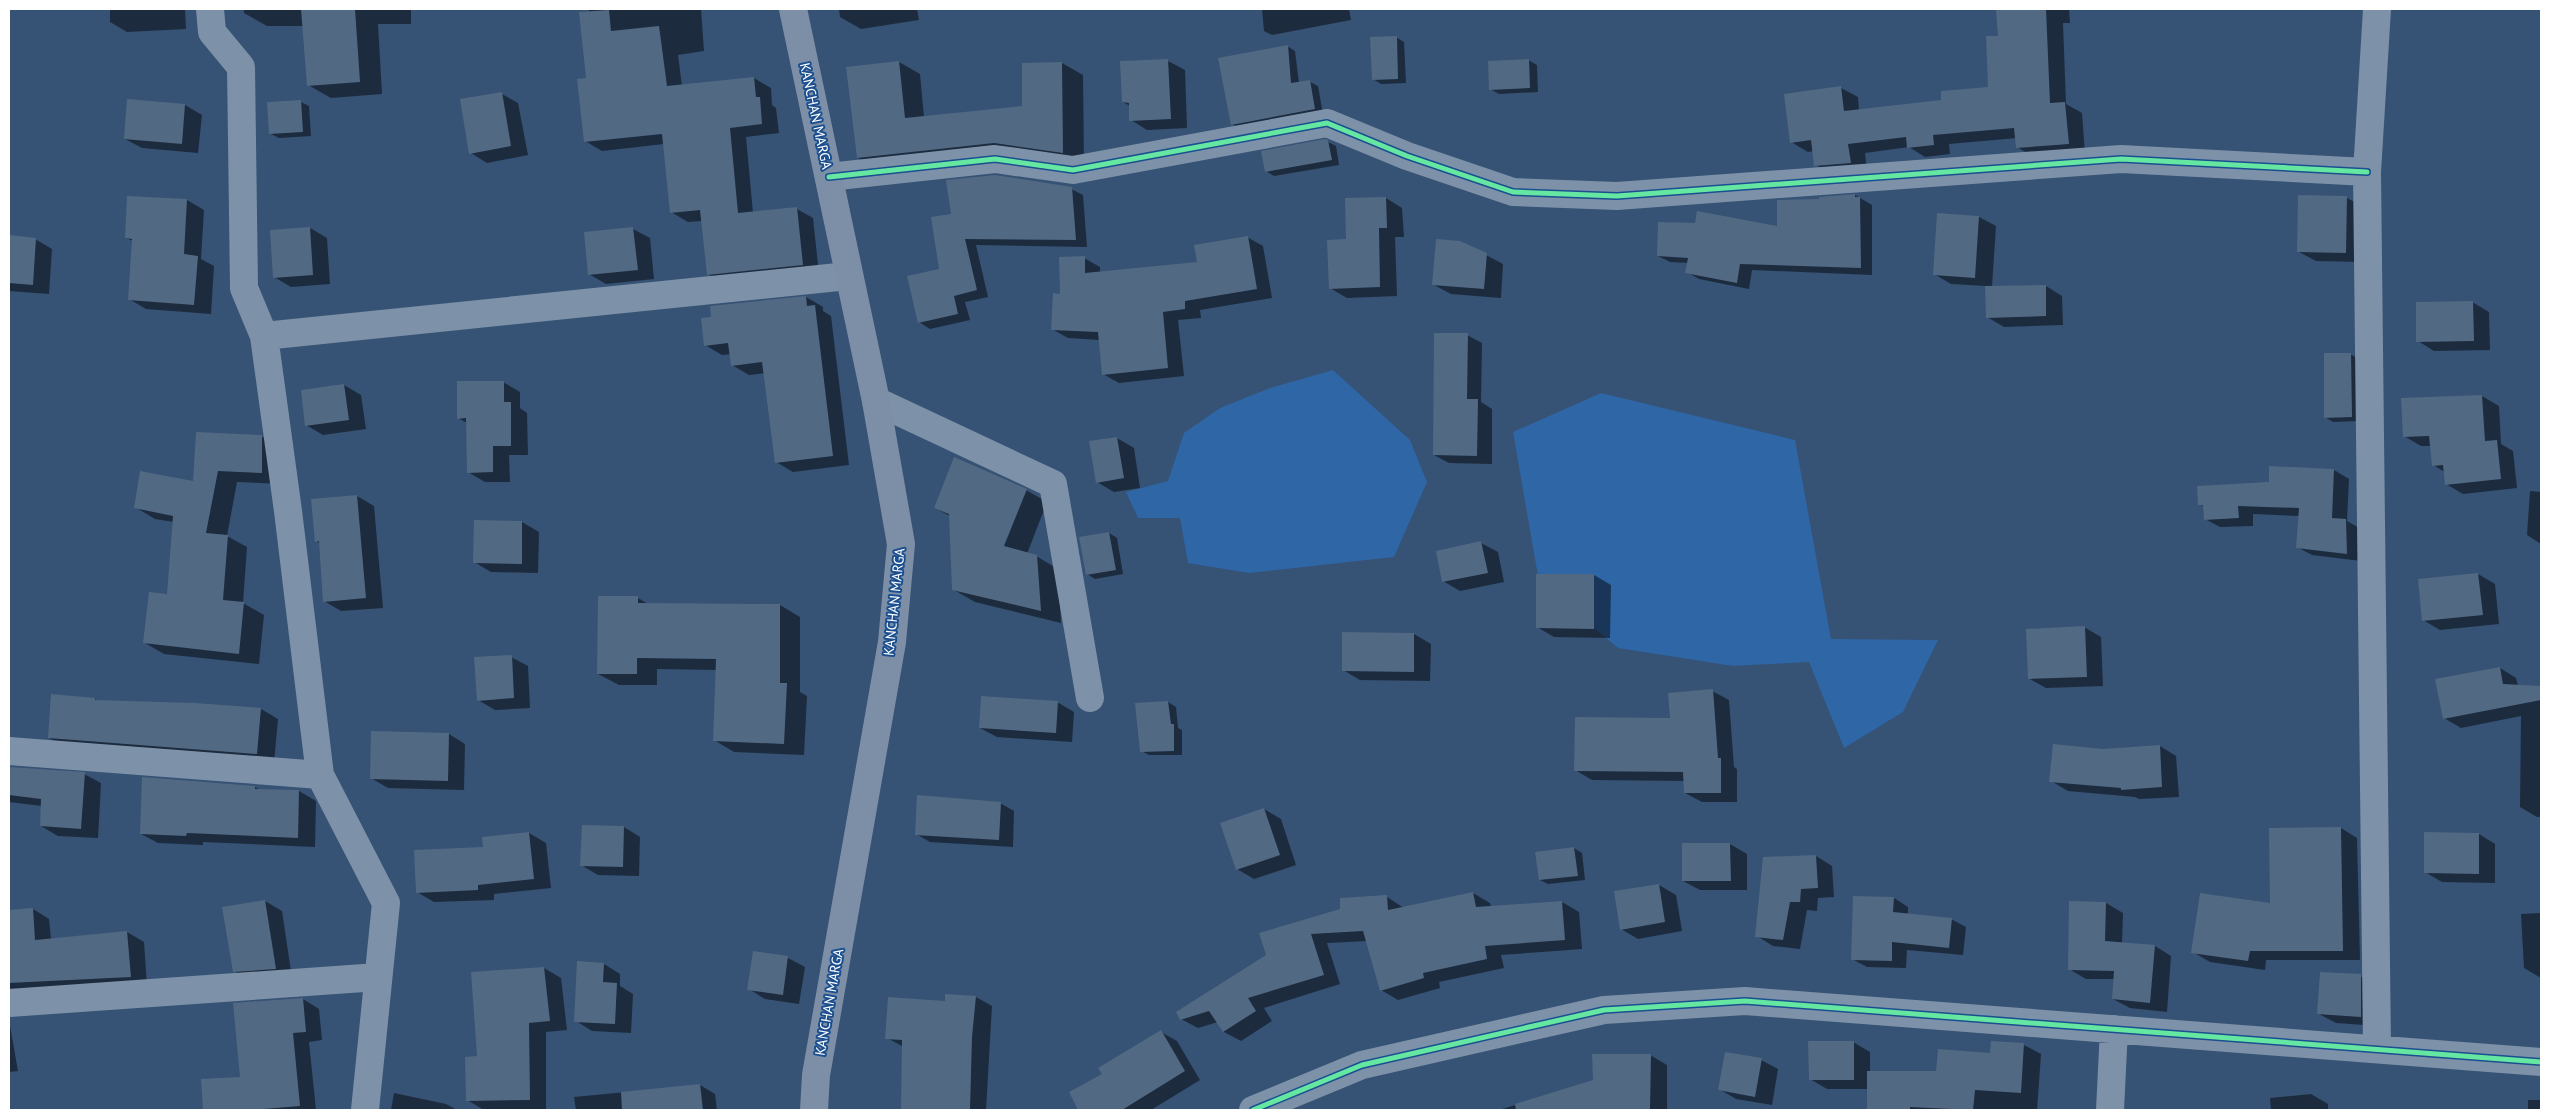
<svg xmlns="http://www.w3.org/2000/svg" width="2550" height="1119" font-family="'PT Sans',sans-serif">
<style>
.green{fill:#2f66a5}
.shadow{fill:#0007}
.building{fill:#526984}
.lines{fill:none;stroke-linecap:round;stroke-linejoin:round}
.minor{stroke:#7d92a8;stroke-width:28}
.major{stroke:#7d8ea7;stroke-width:28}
.cycleway-casing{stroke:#1b4f8f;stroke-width:8}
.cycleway{stroke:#66e7a1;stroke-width:5}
.labels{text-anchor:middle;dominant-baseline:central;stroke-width:4;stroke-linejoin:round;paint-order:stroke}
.street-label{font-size:14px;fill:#fff;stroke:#1b4f8f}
</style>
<rect width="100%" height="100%" fill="#365274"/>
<path class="green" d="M1333,370L1410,440L1427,482L1394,557L1249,573L1188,563L1180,518H1138L1126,492L1168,481L1184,433L1220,408L1270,388Z
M1601,393L1795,440L1831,639L1938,640L1903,712L1844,748L1809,662L1733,666L1618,648L1539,582L1513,432Z"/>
<path class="shadow" d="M110,9H185L186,29L127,32L110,22Z
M244,9H411V24H378L382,94L331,98L308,85L304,26H267L244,13Z
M589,9H701L704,51L678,55L682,86L754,78L771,88L772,105L776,108L779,133L746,137L753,213L797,209L813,218L819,274L724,284L708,274L702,221L688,222L671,212L664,144L602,151L585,141Z
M839,9H917L919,20L861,29L840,17Z
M1262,9H1349L1351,20L1272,35L1264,31Z
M1997,9H2069L2070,23H2063L2066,104L2082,113L2085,153L2034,157L2017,147V138L1949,144L1950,154L1925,157L1909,147L1865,153L1867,172L1833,175L1816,165L1814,151L1808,152L1791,142L1841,88L1858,97L1859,111L1943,101L1989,88L1999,37Z
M1396,37L1404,42L1406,83L1381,84L1373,79Z
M1287,46L1295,51L1299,83L1310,82L1318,86L1323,114L1241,129L1232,124Z
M1528,60L1537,65L1538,92L1499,94L1490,89Z
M1168,61L1185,70L1187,128L1147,130L1131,120L1130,106L1123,102L1121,63Z
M899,62L920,74L924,117L1024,107L1023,64L1062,63L1083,75L1084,164L879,169L858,158Z
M502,94L518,103L528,155L487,163L471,153Z
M128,100L185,105L202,115L198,153L142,148L125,139Z
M301,102L309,106L311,136L279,138L271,134Z
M1328,142L1336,146L1339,165L1274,176L1266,171Z
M1071,189L1083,195L1087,247L976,245L988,297L965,302L970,320L930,329L919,322L941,270L953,215Z
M1855,195L1872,205V275L1752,270L1749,289L1699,279L1687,272L1689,263L1670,262L1658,256L1778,228L1820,200Z
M2299,197L2347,198L2364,207L2363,262L2316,261L2299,252Z
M1386,198L1402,208L1404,237H1395L1397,296L1347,298L1330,288L1347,241Z
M187,200L204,210L201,259L214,266L211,314L146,309L129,299L133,241L126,238Z
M1979,217L1996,226L1992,287L2046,286L2062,296L2063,325L2004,327L1987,317L1986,286L1951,284L1934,274Z
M310,228L327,238L330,284L291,287L274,277Z
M633,229L650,238L654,279L606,284L589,274Z
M9,237L35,239L52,249L49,294L9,291Z
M1247,237L1263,246L1272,298L1200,310L1201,318L1178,320L1184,376L1119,383L1103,374L1100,340L1068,338L1052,329L1061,295L1084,258L1100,267V273L1199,263Z
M1486,255L1503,264L1501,298L1451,294L1434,285Z
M806,297L823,307V311L831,316L849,465L793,472L776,462L765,373L749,375L732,365L731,354L722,355L705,345L712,318Z
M2472,302L2489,312L2490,350L2434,351L2418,341Z
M1467,335L1482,343L1481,402L1492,409V464L1449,463L1434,455Z
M2350,354L2359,359L2360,421L2333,422L2325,417Z
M503,382L520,392V408L527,413L528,455H509L510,482H485L468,472L467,423L458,418Z
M344,385L361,395L366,429L323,435L306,425L302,391Z
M2482,396L2499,406L2501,444L2513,451L2517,488L2463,494L2446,484L2445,472L2433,465L2431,446H2421L2404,436L2402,400Z
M261,436L281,448L282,484L237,482L227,536L247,547L243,603L264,615L259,664L164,654L145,643L169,596L174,522L155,519L135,507L195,482Z
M1117,438L1134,448L1140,488L1114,492L1097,482Z
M2334,470L2349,479L2347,521L2361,529V561L2312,555L2297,547L2300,516L2253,514V526L2220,527L2205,519V507L2199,504L2270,483Z
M1026,490L1047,502L1027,554L1036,556L1058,569L1061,623L975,602L954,590L950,516L935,508Z
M2530,491L2541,492V544L2527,535Z
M357,496L374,506L383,608L341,611L324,601L320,543L316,541Z
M475,521L522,522L539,532L538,573L491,572L474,562Z
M1109,533L1117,538L1123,574L1095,579L1087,574L1081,538Z
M1481,543L1498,552L1504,582L1460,591L1443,581Z
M2478,574L2495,584L2499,624L2440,630L2423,620Z
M1537,575H1594L1611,585L1610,638L1554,637L1537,627Z
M638,598L648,604L780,605L800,617V692L807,696L804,755L734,752L714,740L717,670L657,669V685H619L598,674Z
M2084,627L2101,637L2103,686L2046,688L2030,679Z
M1414,634L1431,644L1430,681L1360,680L1343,670Z
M511,657L528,666L530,708L495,710L478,700Z
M2500,668L2516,678L2518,686L2541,688V817H2537L2520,807L2521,716L2461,728L2444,718Z
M1712,691L1729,700L1734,767L1737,769V802H1702L1685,793V781L1592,780L1575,770L1671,719Z
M95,699L99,701L261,709L278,719L274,763L66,747L49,738Z
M1057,702L1074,712L1072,742L997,737L980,728Z
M1168,702L1176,707L1178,728L1182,730V755H1149L1141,751Z
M449,734L465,744L464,790L388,788L371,778Z
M2160,746L2176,756L2179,797L2139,799L2135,797L2068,791L2051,781L2103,750Z
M9,768L84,774L101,783L98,838L58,836L41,826L42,806L9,802Z
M255,787L260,790L299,791L316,801L315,847L203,842V845L158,843L141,834Z
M918,796L1000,803L1014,811L1013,847L930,842L916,834Z
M1264,809L1281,819L1296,865L1254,879L1237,869Z
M624,827L640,837L639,876L598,875L581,865Z
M2341,828L2357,838L2360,960H2266L2265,970L2210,962L2193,952L2271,905Z
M529,833L546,843L551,888L494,894V900L434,902L417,892L484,848Z
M2479,834L2495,844V883L2442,882L2425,872Z
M1730,844L1747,854V890H1700L1683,881V845Z
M1574,848L1582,853L1585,880L1548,884L1540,880Z
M1816,856L1832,866L1834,897L1818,898L1817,911L1807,910L1800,949L1773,946L1757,936Z
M1659,885L1676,895L1682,931L1638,939L1621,929Z
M1473,893L1490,903L1491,907L1562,902L1579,912L1582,949L1501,955L1504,968L1439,982L1440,988L1398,1000L1381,990L1367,941L1327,943L1340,984L1264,1008L1272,1021L1241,1041L1224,1032L1218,1022L1198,1028L1181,1019L1342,910L1341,899L1387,897L1404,908Z
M1894,898L1908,907V915L1951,919L1966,927L1963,955L1907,950L1906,968L1867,967L1852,959Z
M265,901L282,911L292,978L251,981L234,971Z
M2106,903L2123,913L2122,944L2155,946L2171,956L2167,1012L2130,1008L2113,999L2115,979H2086L2069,969Z
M33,909L49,919L51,939L127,932L144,942L147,986L9,990V911Z
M2541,913V978L2524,968L2521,914Z
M754,952L788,958L805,967L799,1004L765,999L749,989Z
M604,964L620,974V986L633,994L631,1033L592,1031L576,1021Z
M544,968L561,978L567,1030L546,1032V1109L484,1110L467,1100L479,1058Z
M2360,976L2377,985L2378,1026L2336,1023L2319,1014Z
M976,997L992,1006L986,1110H903L904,1047L887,1038L946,1002Z
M303,999L319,1009L322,1040L309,1042L316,1110H204L203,1080L241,1078L234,1004Z
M9,1020L18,1071L9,1072Z
M1161,1032L1177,1041L1200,1080L1151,1110H1080L1070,1093L1103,1075Z
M1853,1042L1870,1052V1073L1938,1072L1991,1054L1992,1042L2024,1045L2041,1054L2037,1110H1868V1089H1827L1810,1079Z
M1650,1055L1667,1065V1110H1499L1594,1081Z
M1761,1060L1778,1069L1772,1105L1736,1099L1719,1089Z
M700,1085L715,1094L717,1110H576L574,1097Z
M394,1093L446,1104L457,1110H391Z
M2311,1094L2328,1104V1110H2271L2270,1098Z
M2528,1100H2541V1110H2528Z"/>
<path class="building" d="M301,9H355L360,82L307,86Z
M1996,9H2046L2050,103L2065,102L2069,144L2016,148L2014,128L1933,135L1934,145L1907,148L1906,137L1848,144L1851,163L1814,166L1811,140L1790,143L1784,94L1841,86L1844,111L1941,100V91L1988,87L1986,36H1998Z
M609,10L611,31L659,26L667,86L754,77L756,97H760L762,124L730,128L738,213L797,207L803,265L707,275L700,210L670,213L662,134L584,142L577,79L586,78L579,12Z
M1397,36L1398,79L1372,80L1370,37Z
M1288,45L1291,83L1310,80L1315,109L1231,125L1218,58Z
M1168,59L1171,119L1129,121V103L1122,102L1120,61Z
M1529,59L1530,88L1489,90L1488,61Z
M899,61L905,118L1022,106V63L1062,62L1063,153L994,143L857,158L846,67Z
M502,92L511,146L469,154L460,99Z
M127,99L185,104L182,144L124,139Z
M301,100L303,132L269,134L267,102Z
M1325,139L1328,140L1332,160L1265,172L1261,151Z
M995,175L1072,187L1076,240L965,239L977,290L954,296L958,314L918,323L907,276L939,269L931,217L951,214L946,180Z
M1855,194V197H1860L1861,268L1740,264L1737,283L1685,273L1688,258L1657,256L1658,222L1695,223L1697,211L1777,226V200L1819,199V197Z
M2298,195L2347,196L2346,253L2297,252Z
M127,196L187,199L184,254L198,256L194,305L128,300L132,239L125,238Z
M1386,197L1387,228H1379L1380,287L1329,289L1327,240L1346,239L1345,198Z
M1937,213L1979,216L1975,278L1933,275Z
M310,227L313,275L273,278L270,230Z
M633,227L638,270L588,275L584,232Z
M9,235L36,238L33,285L9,283Z
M1248,236L1257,289L1185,301V309L1163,312L1168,368L1102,375L1098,332L1051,330L1053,293L1060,294L1059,257L1085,256V273L1197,262L1194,245Z
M1436,239L1460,241L1487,253L1484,289L1432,285Z
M2046,285V316L1986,318L1985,286Z
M806,296L807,306L815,305L833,456L775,463L762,362L731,366L728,343L704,346L701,318L711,317L710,306Z
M2473,301L2474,341L2416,342V302Z
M1434,333H1468L1467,399H1478L1477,456L1433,455Z
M2324,353H2351L2352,417L2324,418Z
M457,381H504V402H511V446H493V472L467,473L466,418L457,419Z
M344,384L349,420L305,426L301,390Z
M2482,395L2485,441L2497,440L2501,479L2445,485L2443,465L2432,466L2429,436L2403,437L2401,398Z
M196,432L262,435V473L218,471L206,533L228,535L223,600L244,602L239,654L143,643L149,592L167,594L173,516L134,508L140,471L193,481Z
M1117,437L1124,478L1096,483L1089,441Z
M954,457L1027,489L1004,546L1037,555L1041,611L952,590L949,514L934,508Z
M2269,466L2334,469L2332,518L2346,519L2347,554L2296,548L2299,508L2238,506L2239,518L2204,520L2203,505H2198L2197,486L2269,482Z
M357,495L366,598L323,602L319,541L315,542L311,499Z
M474,520L522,521V564L473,563Z
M1109,532L1116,570L1086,575L1079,537Z
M1481,541L1488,573L1442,582L1436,551Z
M2478,573L2483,615L2422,621L2418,579Z
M1536,574H1594V629L1536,628Z
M598,596H638V603L780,604V683H787L784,744L713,741L716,659L637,658V674H597Z
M2085,626L2087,677L2028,679L2026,629Z
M1342,632L1414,633V672L1342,671Z
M512,655L514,698L477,701L474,657Z
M2500,667L2503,684L2541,686V700L2443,719L2435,679Z
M1713,689L1718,758H1721V793H1684L1683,772L1574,771L1575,717L1670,718L1668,693Z
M51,694L95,698V700L195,703L261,708L257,754L48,738Z
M981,696L1058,701L1056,733L979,728Z
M1168,701L1171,724H1174V751L1140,752L1135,703Z
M371,731L449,733L448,781L370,779Z
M2053,744L2103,749L2160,745L2162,787L2121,790V788L2049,782Z
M9,767L85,772L81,829L40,826L41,799L9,795Z
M142,777L255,786V789L299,790L298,838L187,833L186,836L140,834Z
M917,795L1001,802L999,840L915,835Z
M1264,808L1280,855L1236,870L1220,823Z
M582,825L624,826L623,867L580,866Z
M2341,827L2343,951H2250L2248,961L2191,953L2200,893L2270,903L2269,828Z
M529,832L534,879L478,885V890L416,893L414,850L483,847L482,837Z
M2424,832L2479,833V874L2424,873Z
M1682,843H1730L1731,881H1682Z
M1574,847L1578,876L1539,880L1535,852Z
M1816,855L1818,888L1801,889L1800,902H1790L1783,940L1755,937L1763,857Z
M1659,884L1665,922L1620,930L1614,891Z
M1473,892L1476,907L1562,901L1565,940L1485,946L1487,959L1423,973L1424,978L1380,991L1363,931L1311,934L1324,975L1248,998L1256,1011L1223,1032L1209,1011L1180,1020L1176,1012L1266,955L1259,933L1340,909V898L1387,895L1388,910Z
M1853,896L1894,897L1893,912L1952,918L1949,948L1892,942V961L1851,960Z
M265,900L276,969L233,972L222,907Z
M2069,901L2106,902L2105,941L2155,945L2150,1003L2112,999L2114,971L2068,970Z
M33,908L35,940L127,931L131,977L9,983V910Z
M753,951L788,956L783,995L747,990Z
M577,961L604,963L603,982L617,983L615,1024L574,1022Z
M544,967L550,1021L529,1023L530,1100L466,1101L465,1057L477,1056L471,972Z
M2320,972L2361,974V1017L2317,1014Z
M945,994L976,996L972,1037L970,1110L901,1109L902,1040L885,1039L888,997L945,1001Z
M303,998L306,1032L293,1033L300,1106L251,1110H203L201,1079L240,1077L233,1003Z
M1161,1030L1185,1071L1122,1110H1078L1069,1092L1102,1074L1098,1068Z
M1808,1041H1854V1080H1809Z
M1991,1041L2024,1043L2021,1093L1975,1090L1973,1110L1910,1107V1110H1867V1071H1936L1938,1049L1990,1053Z
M1725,1052L1762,1058L1755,1097L1718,1090Z
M1592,1054H1651L1650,1110H1516L1515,1104L1593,1080Z
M700,1084L703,1110H622L621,1092Z"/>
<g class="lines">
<path class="minor" d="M210,9L212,32L241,67L244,288L264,336L848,276
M2377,9L2367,172L2377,1049
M829,177L995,159L1073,170L1327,123L1407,156L1513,192L1617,196L2121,159L2367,172
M264,336L288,511L320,775L386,903L365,1110
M876,401L1053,484L1090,698
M9,751L320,775
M9,1003L378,977
M1253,1110L1362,1065L1604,1010L1745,1001L2541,1062
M2110,1110L2114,1029"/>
<path class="major" d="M793,9L876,401L901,544L892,642L816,1075L814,1110"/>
<g class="cycleway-casing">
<path id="cycleway" d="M829,177L995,159L1073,170L1327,123L1407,156L1513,192L1617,196L2121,159L2367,172
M1253,1110L1362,1065L1604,1010L1745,1001L2541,1062"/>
</g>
<use href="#cycleway" class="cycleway"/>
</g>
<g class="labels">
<g class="street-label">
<text transform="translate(816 116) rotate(78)">KANCHAN MARGA</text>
<text transform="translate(894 602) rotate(-84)">KANCHAN MARGA</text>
<text transform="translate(829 1002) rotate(-80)">KANCHAN MARGA</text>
</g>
</g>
<rect width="2550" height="1119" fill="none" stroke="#ffffff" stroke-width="20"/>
</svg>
